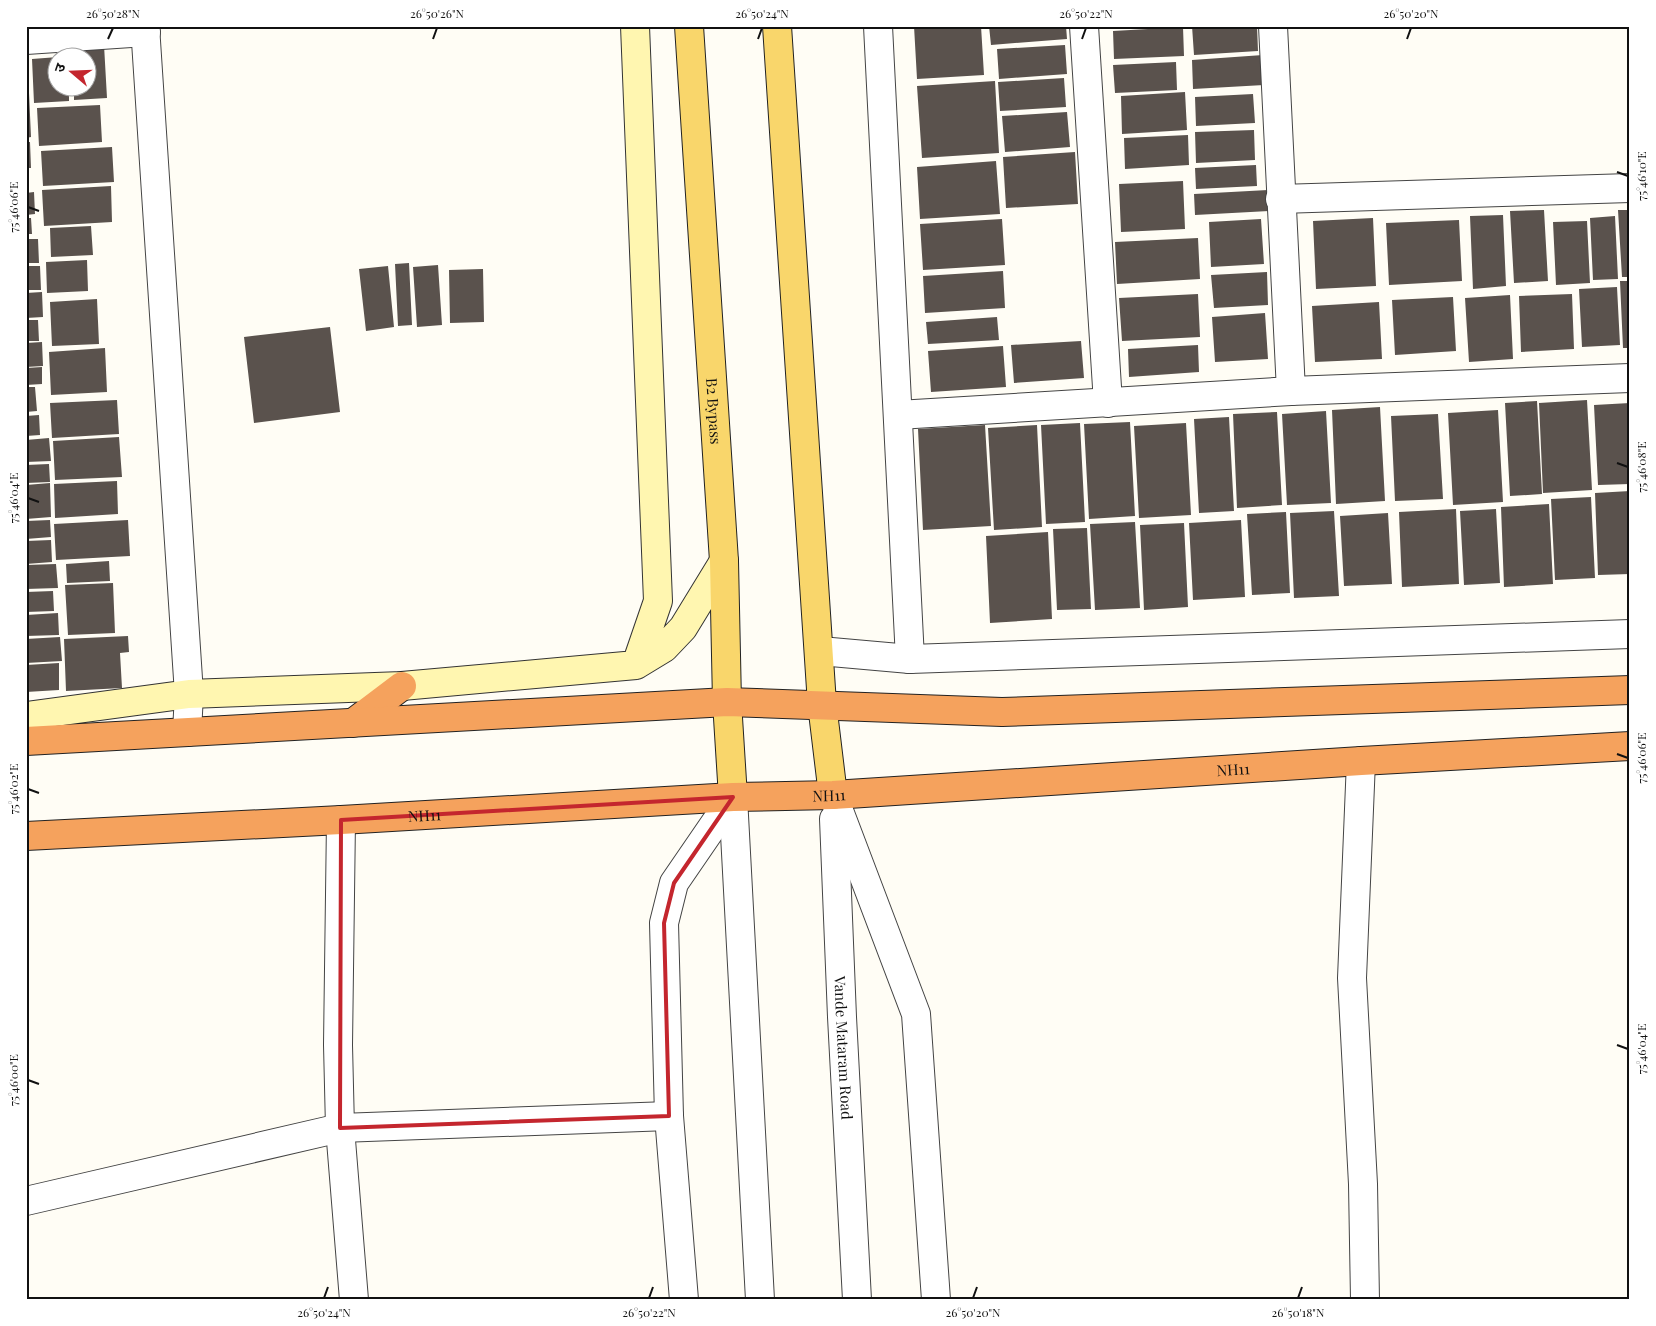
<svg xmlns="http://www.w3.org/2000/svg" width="1656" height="1326" font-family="'Playfair Display','Noto Sans Devanagari',serif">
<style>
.building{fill:#5a524d}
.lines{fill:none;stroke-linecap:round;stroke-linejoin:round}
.street-casing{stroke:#444;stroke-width:30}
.secondary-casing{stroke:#333;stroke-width:30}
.primary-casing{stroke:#222;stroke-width:30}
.highway-casing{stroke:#222;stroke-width:30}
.street{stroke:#fff;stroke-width:28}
.secondary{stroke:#fff6b0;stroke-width:28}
.primary{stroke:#f9d66b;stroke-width:28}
.highway{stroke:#f5a25d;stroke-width:28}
.marked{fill:none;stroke:#c4262e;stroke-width:4;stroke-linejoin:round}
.ticks{fill:none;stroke:#111;stroke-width:2}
.labels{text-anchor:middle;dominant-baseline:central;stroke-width:5;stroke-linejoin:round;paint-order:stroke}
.street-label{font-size:15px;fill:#111;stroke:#fff}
.neatline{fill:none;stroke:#111;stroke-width:2}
.ticks-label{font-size:12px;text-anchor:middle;fill:#111}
</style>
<rect width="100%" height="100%" fill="#fffdf5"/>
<path class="building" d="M914,26H981L984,75L917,79Z
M989,26H1066L1067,39L991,45Z
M1192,26H1257L1258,51L1194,55Z
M1183,27L1184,56L1114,59L1113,31Z
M104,45L107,98L74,100V88H88V58H72V46Z
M1065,45L1067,74L999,79L997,49Z
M1263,55L1264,85L1193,89L1192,60Z
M58,57V88H69V101L34,103L32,59Z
M1176,62L1177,90L1115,93L1113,65Z
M1064,78L1066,107L1000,111L998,82Z
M995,81L999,153L922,158L917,86Z
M1185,92L1187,130L1122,134L1121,96Z
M26,93H29L31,137L26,138Z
M1253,94L1255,123L1196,126L1195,97Z
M100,105L102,142L39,146L37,108Z
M1067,112L1070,147L1005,152L1002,116Z
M1254,130L1255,160L1196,163L1195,132Z
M1188,135L1189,165L1125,169L1124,138Z
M26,142H30L31,168H26Z
M112,147L114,182L43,186L41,151Z
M1075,152L1078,204L1006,208L1003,157Z
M996,161L1000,214L920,219L917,167Z
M1256,165L1257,186L1196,189L1195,168Z
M1183,181L1185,229L1121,232L1119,184Z
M111,186L112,222L44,226L42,190Z
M1268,190L1269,211L1195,215L1194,194Z
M34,192L35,214L26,215V193Z
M1544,210L1548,281L1514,283L1510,211Z
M1618,210H1630V277H1622Z
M1503,215L1506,286L1473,289L1470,216Z
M1615,216L1618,279L1593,280L1590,218Z
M26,218H31L32,234H26Z
M1373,218L1376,286L1316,289L1313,221Z
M1002,219L1005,265L923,270L920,224Z
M1261,219L1264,264L1211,267L1209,222Z
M1459,220L1462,281L1389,285L1386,223Z
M1587,221L1590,283L1556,285L1553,222Z
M91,226L93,255L51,257L50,228Z
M1198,238L1200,279L1117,284L1115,242Z
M26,239H38L39,263H26Z
M87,260L88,291L47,293L46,262Z
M409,263L412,325L398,326L395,264Z
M438,265L442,325L417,327L413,267Z
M26,266H40L41,290H26Z
M388,266L394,327L366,331L359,269Z
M483,269L484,322L450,323L449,270Z
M1003,271L1005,308L925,313L923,276Z
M1267,272L1268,305L1214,308L1211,275Z
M1620,281H1630V348H1623Z
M1617,287L1620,345L1582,347L1579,289Z
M42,292L43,317L26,318V293Z
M1198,294L1200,337L1122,341L1119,298Z
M1572,294L1574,349L1521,352L1519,296Z
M1510,295L1513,359L1469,362L1465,298Z
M1453,297L1456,351L1395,355L1392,300Z
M97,299L99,344L52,346L50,302Z
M1379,302L1382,359L1315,362L1312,306Z
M1265,313L1268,359L1215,362L1212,317Z
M997,317L999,340L928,344L926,322Z
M26,320H38L39,341H26Z
M330,327L340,412L254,423L244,337Z
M1081,341L1084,378L1014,383L1011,345Z
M42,342L43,366L26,367V343Z
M1198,345L1199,372L1129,377L1128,349Z
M1003,346L1006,387L931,392L928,351Z
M105,348L107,392L51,395L49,352Z
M42,367V384L26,385V368Z
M26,387H35L37,411L26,412Z
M117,400L119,434L52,438L50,403Z
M1587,400L1592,490L1543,493L1539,403Z
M1537,401L1542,494L1510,496L1505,403Z
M1630,403V484L1598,485L1594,405Z
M1380,407L1385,501L1336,504L1332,410Z
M1498,410L1503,502L1453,505L1448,413Z
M1326,411L1331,503L1287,505L1282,414Z
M1277,412L1282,505L1237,508L1233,414Z
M1438,414L1443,499L1395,501L1391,416Z
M39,415L40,435L26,436V416Z
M1229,417L1234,511L1199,513L1194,419Z
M1130,422L1135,516L1089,519L1084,424Z
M1080,423L1085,522L1046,524L1041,425Z
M1186,423L1191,515L1139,518L1134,426Z
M985,425L991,526L923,530L918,429Z
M1037,425L1042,527L994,530L988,428Z
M119,437L122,477L55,480L53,441Z
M49,438L51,461L26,462V440Z
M49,464L50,482L26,483V465Z
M117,481L118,514L55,518L54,484Z
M50,483L51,517L26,519V485Z
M1630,491V574L1598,575L1595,493Z
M1591,497L1595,578L1555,580L1551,499Z
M1549,504L1553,584L1504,587L1501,507Z
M1456,509L1459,584L1402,587L1399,512Z
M1496,509L1500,583L1464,585L1460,511Z
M1334,511L1339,596L1294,598L1290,513Z
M1286,512L1290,593L1252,595L1247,514Z
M1388,513L1392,584L1344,586L1340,516Z
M50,520L51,537L26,539V521Z
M128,520L130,556L56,560L54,524Z
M1241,520L1245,597L1193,600L1189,523Z
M1135,522L1140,608L1095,610L1090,524Z
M1184,523L1188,607L1144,610L1140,525Z
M1087,528L1091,609L1057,610L1053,529Z
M1048,532L1052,619L990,623L986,536Z
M51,540L52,562L26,564V541Z
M109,561L110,581L67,583L66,564Z
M56,564L58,588L26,589V565Z
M113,583L115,633L68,635L65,585Z
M53,591L54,611L26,612V592Z
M58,613L59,635L26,636V615Z
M128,636L129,652L120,653L122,688L66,691L64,639Z
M60,637L62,661L26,663V639Z
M59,663V690L26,692V665Z"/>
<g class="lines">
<g class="street-casing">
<g id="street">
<path d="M145,26L189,694L187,732"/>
<path d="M878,26L910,659"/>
<path d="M1084,26L1108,403"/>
<path d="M1273,26L1291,391"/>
<path d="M26,40L146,32"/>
<path d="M1280,199L1630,188"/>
<path d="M898,415L1291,391L1630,378"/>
<path d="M820,651L910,659L1630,634"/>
<path d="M1361,761L1352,978L1363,1184L1365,1300"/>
<path d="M833,795L916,1014L936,1300"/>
<path d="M733,797L760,1300"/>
<path id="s1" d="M834,819L842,1017L857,1300"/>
<path d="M341,820L338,1045L340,1128L354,1300"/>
<path d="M26,1201L340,1128L669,1116"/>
<path d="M684,1300L669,1116L664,923L674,883L733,797"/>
</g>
</g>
<g class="secondary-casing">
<path id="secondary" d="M635,26L658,601L636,665
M26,716L189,694L402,686L636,665L664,648L683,628L724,561"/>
</g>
<g class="primary-casing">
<g id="primary">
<path id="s2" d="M689,26L724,561L727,702L733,797"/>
<path d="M777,26L822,704L833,795"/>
</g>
</g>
<g class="highway-casing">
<g id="highway">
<path d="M353,723L402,686"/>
<path d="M26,741L727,702L1002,712L1630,690"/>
<path id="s3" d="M26,836L341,820L733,797L833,795L1361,761L1630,746"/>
</g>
</g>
<use href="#street" class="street"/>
<use href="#secondary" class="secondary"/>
<use href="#primary" class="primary"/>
<use href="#highway" class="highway"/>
</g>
<path class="marked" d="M733,797L674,883L664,923L669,1116L340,1128L341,820Z"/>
<path class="ticks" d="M108,39L113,28M433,39L437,28M758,39L762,28M1082,39L1086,28M1407,39L1411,28M1617,172L1628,176M28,207L39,211M1617,463L1628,467M28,498L39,502M1617,754L1628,758M28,789L39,793M1617,1045L1628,1049M28,1080L39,1084M324,1298L328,1287M649,1298L653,1287M973,1298L977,1287M1298,1298L1302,1287"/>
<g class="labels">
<g class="street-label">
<text stroke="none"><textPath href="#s2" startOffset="386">B2 Bypass</textPath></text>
<text stroke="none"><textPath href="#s3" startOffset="1209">NH11</textPath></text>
<text stroke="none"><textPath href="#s3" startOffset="804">NH11</textPath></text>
<text stroke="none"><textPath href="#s3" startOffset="399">NH11</textPath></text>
<text stroke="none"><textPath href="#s1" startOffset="229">Vande Mataram Road</textPath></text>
</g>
</g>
<rect width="1656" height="1326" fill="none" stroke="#ffffff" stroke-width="55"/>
<g transform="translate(72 72) rotate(289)"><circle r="24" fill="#ffffff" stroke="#a0a0a0"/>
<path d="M0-4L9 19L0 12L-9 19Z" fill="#c4262e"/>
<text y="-8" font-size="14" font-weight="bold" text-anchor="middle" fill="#111111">उ</text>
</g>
<rect x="28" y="28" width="1600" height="1270" class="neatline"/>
<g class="ticks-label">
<text x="113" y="18">26°50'28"N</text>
<text x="437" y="18">26°50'26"N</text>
<text x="762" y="18">26°50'24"N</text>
<text x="1086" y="18">26°50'22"N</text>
<text x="1411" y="18">26°50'20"N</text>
<text transform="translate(1642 176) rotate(-90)" y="4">75°46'10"E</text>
<text transform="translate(14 207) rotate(-90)" y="4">75°46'06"E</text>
<text transform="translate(1642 467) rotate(-90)" y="4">75°46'08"E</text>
<text transform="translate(14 498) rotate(-90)" y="4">75°46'04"E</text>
<text transform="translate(1642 758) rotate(-90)" y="4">75°46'06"E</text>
<text transform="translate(14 789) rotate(-90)" y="4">75°46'02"E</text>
<text transform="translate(1642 1049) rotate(-90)" y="4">75°46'04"E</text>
<text transform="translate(14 1080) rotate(-90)" y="4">75°46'00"E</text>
<text x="324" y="1317">26°50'24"N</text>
<text x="649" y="1317">26°50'22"N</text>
<text x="973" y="1317">26°50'20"N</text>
<text x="1298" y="1317">26°50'18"N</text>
</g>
</svg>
